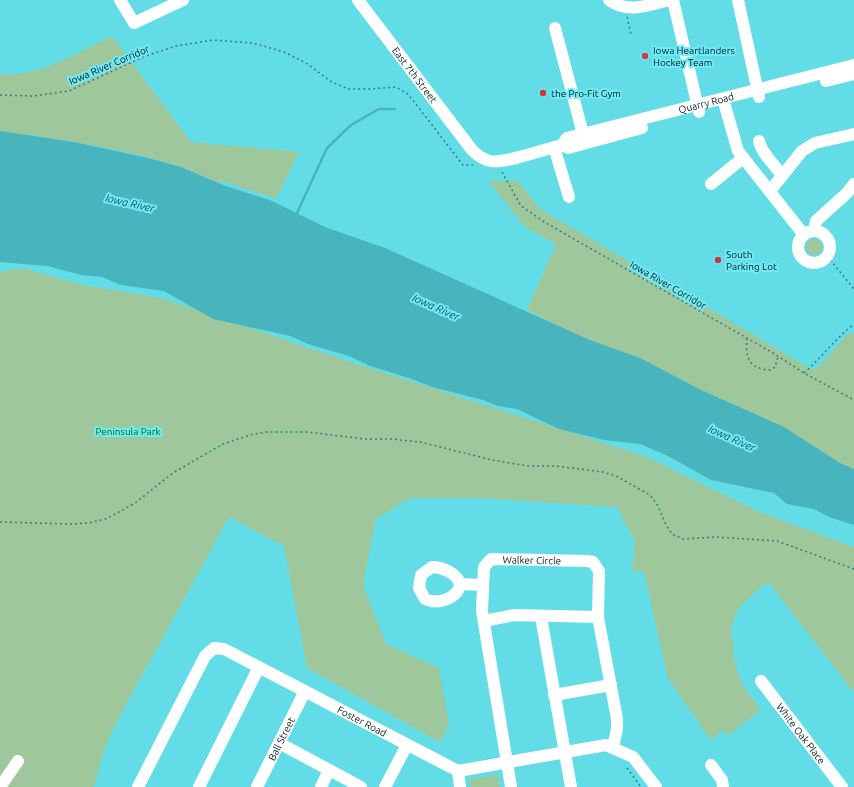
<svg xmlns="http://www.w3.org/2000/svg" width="854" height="787" font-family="Ubuntu,sans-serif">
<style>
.green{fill:#9fc79c}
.water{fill:#48b4bd}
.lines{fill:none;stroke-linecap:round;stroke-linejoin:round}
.stream{stroke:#48b4bd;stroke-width:2.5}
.path{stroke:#337e84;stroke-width:1.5;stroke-dasharray:2 3;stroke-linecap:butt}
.minor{stroke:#fff;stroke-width:12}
.poi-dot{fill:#c9393f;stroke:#70eaf5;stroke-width:1.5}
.labels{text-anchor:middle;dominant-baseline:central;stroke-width:4;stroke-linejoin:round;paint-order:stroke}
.poi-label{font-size:10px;fill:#031e20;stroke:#70eaf5;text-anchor:start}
.street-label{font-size:10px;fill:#031e20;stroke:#70eaf5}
.park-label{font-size:10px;fill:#026b08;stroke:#70eaf5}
.water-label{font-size:11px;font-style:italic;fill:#175459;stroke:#70eaf5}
</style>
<rect width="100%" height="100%" fill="#62dde7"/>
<path class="green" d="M112,36L191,142L299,152L276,199L220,180L223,185C159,152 71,141 0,131V74C39,78 78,52 112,36Z
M488,181H518L540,209L813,370L824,361L848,333L850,335L854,332V476L527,310L556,244L525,227Z
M806 247a8 8 0 1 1 16 0a8 8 0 1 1-16 0Z
M23,268L83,285L161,298L345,360L647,457L757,511L854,547V693L769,583L763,585L738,609L731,628L735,664L743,686L761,710L727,736L725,729L711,740L668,679L644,572L632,571L635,542L617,507L479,498H410L376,519L363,584L386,644L439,668L449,725L440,742L307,668L284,546L229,517L116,723L105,748L94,787H0V272Z
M498,775L500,787H471L469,779Z"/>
<path class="water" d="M0,131L74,142L148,158L181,167L223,185L272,201L325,227L385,248L590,340L640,358L699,389L784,427L840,463L854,469V525L829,517L814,509L787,504L774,493L711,480L668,456L640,444L604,440L559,429L517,409L498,406L483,400L432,387L412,379L370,366L349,356L308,344L290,336L213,319L164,291L121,285L102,277L81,275L47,266L0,262Z"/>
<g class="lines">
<path class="stream" d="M297,213L327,148L351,125L379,109H395"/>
<path class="path" d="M627,17L631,34
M0,95L33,96L69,91L143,57L176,46L213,40L253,43L284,52L306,63L330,81L348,89H370L396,87L408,94L463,165H473
M502,172L521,206L546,223L773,353L804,373L854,400
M827,256L854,289
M747,338C745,358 749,369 771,370L775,367L778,357
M804,373C822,357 835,339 854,324
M0,522L70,524L89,523L108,518L135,503L173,473L223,444L250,435L266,432H307L365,439H391L420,442L492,460L528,466H556L603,472L616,476L650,495L658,506L666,525L672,534L683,539L716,537L777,541L854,569
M627,768L641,787"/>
<g class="minor">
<path d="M120,0L134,23L183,0"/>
<path id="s1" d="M358,0L472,150C477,155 482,159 490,161C504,164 546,149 562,145L567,138L854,65"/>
<path d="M609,0C627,14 650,5 670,0"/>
<path d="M673,0L699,112"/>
<path d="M738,0L759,97"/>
<path d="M555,28L583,134"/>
<path d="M826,81L854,74"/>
<path d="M723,99L738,151L804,235"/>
<path d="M759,141C762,155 775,164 782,176"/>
<path d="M562,145L568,148L642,128"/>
<path d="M554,147L569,197"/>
<path d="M711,184L743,158"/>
<path d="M770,191L802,151L815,143L854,134"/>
<path d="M814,231L816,221L847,193L854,184"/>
<circle cx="814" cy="247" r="16"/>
<path d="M460,584C457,573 442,567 432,567L421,575L419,588L425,599C437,605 458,599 460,584L483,585"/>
<path d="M541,617L571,787"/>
<path d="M484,621L514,615L598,617"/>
<path id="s2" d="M761,681L842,787"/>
<path d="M554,695L611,685"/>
<path d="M279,743L361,787"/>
<path d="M711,765L722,780L723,787"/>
<path d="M458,771L460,787"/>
<path d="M0,787L18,761"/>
<path id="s3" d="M138,787L205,656L214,648L224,649L458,771L606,745L633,757L656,787"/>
<path d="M199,787L259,667"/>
<path id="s4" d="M257,787L305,691"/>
<path d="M321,787L329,770"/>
<path d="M385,787L407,745"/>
<path id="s5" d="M511,787L482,611L484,567L491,559L587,561L593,562L599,571L598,617L617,719V729L613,747"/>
</g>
</g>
<g class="poi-dot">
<circle cx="645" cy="56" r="4"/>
<circle cx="543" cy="93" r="4"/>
<circle cx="718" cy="260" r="4"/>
</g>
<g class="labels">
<g class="poi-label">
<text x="653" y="50">Iowa Heartlanders<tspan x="653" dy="12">Hockey Team</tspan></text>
<text x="551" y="93">the Pro-Fit Gym</text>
<text x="726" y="254">South<tspan x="726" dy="12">Parking Lot</tspan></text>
</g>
<g class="street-label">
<text transform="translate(109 65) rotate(-23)">Iowa River Corridor</text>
<text stroke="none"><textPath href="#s1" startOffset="94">East 7th Street</textPath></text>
<text stroke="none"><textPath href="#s1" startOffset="436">Quarry Road</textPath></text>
<text transform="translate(668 285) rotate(30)">Iowa River Corridor</text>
<text stroke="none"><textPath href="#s5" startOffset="274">Walker Circle</textPath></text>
<text stroke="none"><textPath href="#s3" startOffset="325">Foster Road</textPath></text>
<text stroke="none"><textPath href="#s2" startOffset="66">White Oak Place</textPath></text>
<text stroke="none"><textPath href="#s4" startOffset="54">Ball Street</textPath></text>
</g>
<g class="park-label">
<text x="128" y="431">Peninsula Park</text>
</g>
<g class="water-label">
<text transform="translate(130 203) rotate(13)">Iowa River</text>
<text transform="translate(436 307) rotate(24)">Iowa River</text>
<text transform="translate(732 438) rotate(24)">Iowa River</text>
</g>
</g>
</svg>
